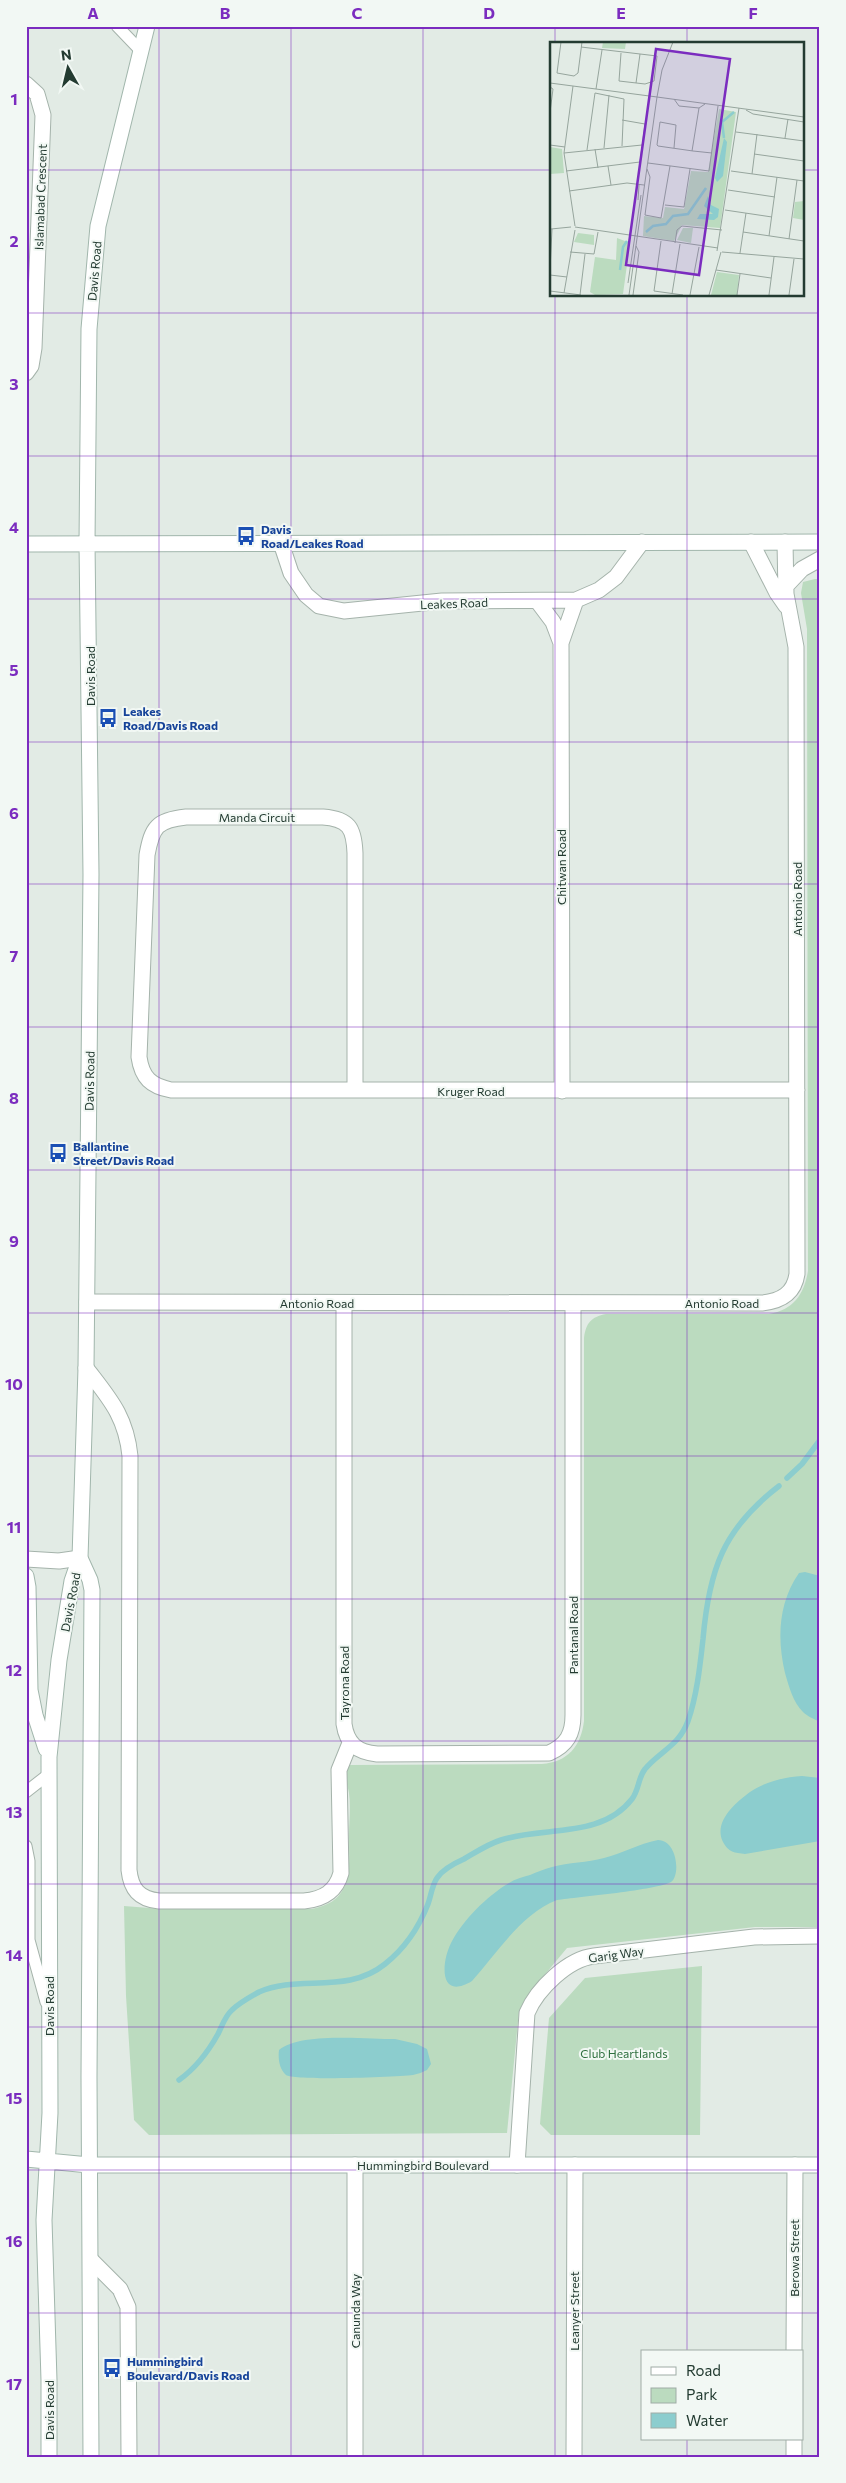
<svg xmlns="http://www.w3.org/2000/svg" width="846" height="2483" font-family="Commissioner,sans-serif">
<style>
.green{fill:#bbdbbf}
.water{fill:#8ccdce}
.lines{fill:none;stroke-linecap:round;stroke-linejoin:round}
.stream{stroke:#8ccdce;stroke-width:5.5}
.lane-casing{stroke:#a5b3ab;stroke-width:13}
.street-casing{stroke:#a5b3ab;stroke-width:17}
.secondary-casing{stroke:#a1b6ac;stroke-width:17}
.lane{stroke:#fff;stroke-width:11}
.street{stroke:#fff;stroke-width:15}
.secondary{stroke:#fff;stroke-width:15}
.grid{fill:none;stroke:#7b2cbf;stroke-width:1;stroke-opacity:0.55}
.labels{text-anchor:middle;dominant-baseline:central;stroke-width:4;stroke-linejoin:round;paint-order:stroke}
.street-label{font-size:12px;fill:#233b31;stroke:#f2f8f4}
.transit-label{font-size:12px;font-weight:bold;fill:#164399;stroke:#f2f8f4;text-anchor:start}
.park-label{font-size:12px;fill:#2f703f;stroke:#f2f8f4}
.inset-river{fill:none;stroke:#8ccdce;stroke-width:2.5}
.inset-road{fill:none;stroke:#96a59d;stroke-width:1}
.view{fill:#7b2cbf;fill-opacity:0.15;stroke:#7b2cbf;stroke-width:2.5}
.inset-edge{fill:none;stroke:#233b31;stroke-width:2.5}
.neatline{fill:none;stroke:#7b2cbf;stroke-width:2}
.grid-label{font-size:16px;text-anchor:middle;font-weight:bold;fill:#7b2cbf}
</style>
<rect width="100%" height="100%" fill="#e2ebe5"/>
<path class="green" d="M815,579H820V1927H755L567,1948L527,1996L519,2011L507,2133L149,2135L134,2120L126,1996L124,1906L162,1909H312C354,1901 349,1869 349,1836C349,1822 351,1807 349,1793C347,1781 344,1780 346,1767L350,1765L542,1764C568,1762 581,1746 584,1721V1338C586,1323 591,1317 606,1314H769C793,1310 804,1295 808,1271L807,629L801,593L803,582Z
M702,1966L700,2135H551L540,2124L549,2018L585,1978Z"/>
<path class="water" d="M805,1572L820,1576V1722C814,1719 807,1716 803,1712C793,1702 789,1687 785,1673C777,1639 778,1603 799,1573Z
M802,1776L820,1778V1841L745,1854C735,1853 728,1852 723,1842C713,1822 735,1803 750,1792C764,1782 785,1777 802,1776Z
M658,1840C677,1840 681,1875 671,1882C657,1890 578,1897 557,1900C521,1914 497,1953 472,1981C439,2001 441,1963 451,1943C463,1920 487,1896 509,1883C515,1879 523,1877 530,1875C537,1872 544,1869 552,1867C569,1862 587,1863 604,1858C623,1853 638,1844 658,1840Z
M395,2039L417,2044L427,2049L431,2064L427,2070C423,2072 418,2074 413,2075C397,2077 295,2081 286,2075C279,2069 278,2058 279,2050C299,2032 368,2039 395,2039Z"/>
<g class="lines">
<path class="stream" d="M787,1478L802,1464L820,1440
M179,2080C196,2068 208,2052 218,2034C222,2026 225,2016 232,2010C239,2003 250,1997 259,1992C298,1974 347,1995 385,1964C404,1949 419,1927 428,1904C431,1896 432,1885 437,1878C442,1870 455,1863 464,1859C476,1852 488,1844 501,1840C544,1826 601,1839 632,1799C639,1790 638,1778 645,1769C660,1751 679,1746 688,1721C697,1695 700,1666 703,1639C709,1570 723,1529 779,1486"/>
<g class="lane-casing">
<path id="lane" d="M117,26L140,50
M26,1792L49,1774
M26,1846L29,1861V1940L46,2002"/>
</g>
<g class="street-casing">
<path id="street" d="M26,84L37,94L43,115L34,348L31,366L26,373
M751,542L777,593L786,606
M281,543L291,573L306,595L319,606L344,611L442,601L576,600L599,590L616,577L642,542
M785,587L802,569L820,559
M538,602L553,622L561,643
M355,1090V853C354,828 349,819 323,817H186C157,820 152,827 147,855L139,1057C142,1078 151,1086 171,1090H797
M562,1091L561,643L576,600
M87,1302L762,1303C781,1301 794,1294 797,1274L796,647L786,594L785,542
M344,1303V1724C347,1744 357,1752 377,1754L549,1753C567,1745 573,1734 573,1715V1303
M86,1368C109,1398 126,1416 130,1456L129,1870C131,1889 139,1899 159,1901H304C323,1899 336,1892 341,1873L339,1770L350,1743
M26,1559L59,1561L80,1558
M517,2165L527,2013C537,1989 568,1959 594,1956L754,1937L820,1936
M91,2260L120,2289L128,2307L129,2457
M794,2352L795,2165
M355,2457V2165
M574,2457L575,2165
M794,2457V2439"/>
</g>
<g class="secondary-casing">
<path id="secondary" d="M26,544L820,542
M80,1558L90,1580L92,1590L89,2077L91,2457
M26,1576L28,1587L30,1690L35,1715L46,1749
M26,2159L89,2165H820
M49,2457V2380L44,2220L50,2113L49,1757L59,1660L72,1581L80,1558L86,1368L91,874L87,543L89,329L98,226L147,26"/>
</g>
<use href="#lane" class="lane"/>
<use href="#street" class="street"/>
<use href="#secondary" class="secondary"/>
</g>
<path class="grid" d="M159,26V2457M291,26V2457M423,26V2457M555,26V44M687,26V44M26,170H551M802,170H820M555,295V2457M687,295V2352M26,313H820M26,456H820M26,599H820M26,742H820M26,884H820M26,1027H820M26,1170H820M26,1313H820M26,1456H820M26,1599H820M26,1741H820M26,1884H820M26,2027H820M26,2170H820M26,2313H820M687,2439V2457"/>
<defs>
<g id="bus-bare" transform="scale(1.5)"><path d="M-5-6H5V4H4V6H2V4H-2V6H-4V4H-5ZM-3.5-4V0h7V-4ZM-3.5 1.2v1.5H-2V1.2ZM2 1.2v1.5H3.5V1.2Z" fill="#1a4fb4" stroke="#f2f8f4" stroke-width="2.5" paint-order="stroke"/></g>
</defs>
<g fill-rule="evenodd">
<use href="#bus-bare" x="246" y="536"/>
<use href="#bus-bare" x="108" y="718"/>
<use href="#bus-bare" x="58" y="1153"/>
<use href="#bus-bare" x="112" y="2368"/>
</g>
<g class="labels">
<g class="street-label">
<text transform="translate(40 197) rotate(-88)">Islamabad Crescent</text>
<text transform="translate(94 271) rotate(-85)">Davis Road</text>
<text transform="translate(454 603) rotate(-2)">Leakes Road</text>
<text transform="translate(90 676) rotate(-90)">Davis Road</text>
<text x="257" y="817">Manda Circuit</text>
<text transform="translate(561 867) rotate(-90)">Chitwan Road</text>
<text transform="translate(797 899) rotate(-90)">Antonio Road</text>
<text transform="translate(89 1081) rotate(-89)">Davis Road</text>
<text x="471" y="1091">Kruger Road</text>
<text x="317" y="1303">Antonio Road</text>
<text x="722" y="1303">Antonio Road</text>
<text transform="translate(70 1602) rotate(-79)">Davis Road</text>
<text transform="translate(573 1635) rotate(-90)">Pantanal Road</text>
<text transform="translate(344 1683) rotate(-90)">Tayrona Road</text>
<text transform="translate(616 1954) rotate(-8)">Garig Way</text>
<text transform="translate(49 2006) rotate(-90)">Davis Road</text>
<text x="423" y="2165">Hummingbird Boulevard</text>
<text transform="translate(794 2258) rotate(-90)">Berowa Street</text>
<text transform="translate(355 2311) rotate(-90)">Canunda Way</text>
<text transform="translate(574 2311) rotate(-90)">Leanyer Street</text>
<text transform="translate(49 2410) rotate(-90)">Davis Road</text>
</g>
<g class="transit-label">
<text x="261" y="529">Davis<tspan x="261" dy="14">Road/Leakes Road</tspan></text>
<text x="123" y="711">Leakes<tspan x="123" dy="14">Road/Davis Road</tspan></text>
<text x="73" y="1146">Ballantine<tspan x="73" dy="14">Street/Davis Road</tspan></text>
<text x="127" y="2361">Hummingbird<tspan x="127" dy="14">Boulevard/Davis Road</tspan></text>
</g>
<g class="park-label">
<text x="624" y="2053">Club Heartlands</text>
</g>
</g>
<g transform="translate(550 42)">
<rect width="254" height="254" fill="#e2ebe5"/>
<path d="M53,0H76L75,7L52,6ZM169,67L186,70L170,186L132,183L124,199L93,194L94,174L113,176L115,165L134,167L141,129L158,130ZM0,105L12,107L14,131L0,132ZM254,159V178L243,176L245,160ZM133,186H143L141,201L127,198ZM28,191L44,193V203L24,200ZM67,196L80,201L73,252L45,253L40,250L45,215L66,218ZM167,230L189,233L187,253H161Z" fill="#bbdbbf"/>
<path d="M174,96L177,100L173,134L167,140L165,136ZM158,154L161,163L169,167L168,175L164,178L147,177L150,172H163L154,164Z" fill="#8ccdce"/>
<path class="inset-river" d="M174,96L172,80L184,70M96,190L103,184L116,182L123,174L138,172L156,146M70,228L73,205L77,199"/>
<path class="inset-road" d="M11,0L7,31L24,34L28,31L32,0M31,5L107,14L104,39L95,42L69,39L71,11M0,41L107,55L112,28L123,0M86,41L90,12M23,44L14,111L25,184M0,45L3,47L0,70M46,47L52,8M124,57L129,64L149,66L155,62M196,68L203,72L254,80M186,90L254,99M235,96L238,77M0,103L15,105M54,106L59,53M124,106L126,83L110,80L107,103L108,104L143,109L162,111M45,107L48,126M37,108L45,51L74,57L72,104M142,109L149,66M14,111L92,103M204,112L254,119M98,121L159,129L168,64M58,124L61,143M97,127L100,135L95,173L111,176L120,124M16,129L90,120L95,82L72,78M181,129L254,139M202,132L207,92M178,148L225,155M19,149L77,141L94,143M88,158L89,143M115,163L134,165L140,127M175,168L222,175M25,185L168,206M1,187L21,185M193,190L254,199M219,194L227,135M239,197L247,138M111,199L104,249L133,253M125,201L127,188L132,184L172,188M167,209L189,66M20,210L44,212L48,190M172,210L254,217M190,211L196,171M0,228L2,187M166,228L221,236M0,233L17,235M78,241L91,153M0,249L31,253M14,251L25,188M122,252L130,202M30,253L35,212M79,253L107,55L254,75M83,253L89,210L86,204M140,253L149,205M159,253L171,210M187,253L190,232M219,253L224,215M239,253L244,217"/>
<path class="view" d="M106,7L180,17L149,233L76,223Z"/>
<rect width="254" height="254" class="inset-edge"/>
</g>
<rect width="846" height="2483" fill="none" stroke="#f2f8f4" stroke-width="55"/>
<rect x="641" y="2350" width="162" height="90" fill="#f2f8f4" stroke="#9faca6"/>
<rect x="651" y="2367" width="25" height="8" fill="#ffffff" stroke="#9faca6"/>
<text x="686" y="2376" font-size="15" fill="#233b31">Road</text>
<rect x="651" y="2388" width="25" height="15" fill="#bbdbbf" stroke="#9faca6"/>
<text x="686" y="2400" font-size="15" fill="#233b31">Park</text>
<rect x="651" y="2413" width="25" height="15" fill="#8ccdce" stroke="#9faca6"/>
<text x="686" y="2426" font-size="15" fill="#233b31">Water</text>
<g transform="translate(68 68) rotate(352)" stroke="#f2f8f4" stroke-width="4" paint-order="stroke">
<path d="M0-4L9 19L0 12L-9 19Z" fill="#233b31"/>
<text y="-8" font-size="14" font-weight="bold" text-anchor="middle" fill="#233b31">N</text>
</g>
<rect x="28" y="28" width="790" height="2428" class="neatline"/>
<g class="grid-label">
<text x="93" y="19">A</text>
<text x="225" y="19">B</text>
<text x="357" y="19">C</text>
<text x="489" y="19">D</text>
<text x="621" y="19">E</text>
<text x="753" y="19">F</text>
<text x="14" y="105">1</text>
<text x="14" y="247">2</text>
<text x="14" y="390">3</text>
<text x="14" y="533">4</text>
<text x="14" y="676">5</text>
<text x="14" y="819">6</text>
<text x="14" y="962">7</text>
<text x="14" y="1104">8</text>
<text x="14" y="1247">9</text>
<text x="14" y="1390">10</text>
<text x="14" y="1533">11</text>
<text x="14" y="1676">12</text>
<text x="14" y="1818">13</text>
<text x="14" y="1961">14</text>
<text x="14" y="2104">15</text>
<text x="14" y="2247">16</text>
<text x="14" y="2390">17</text>
</g>
</svg>
